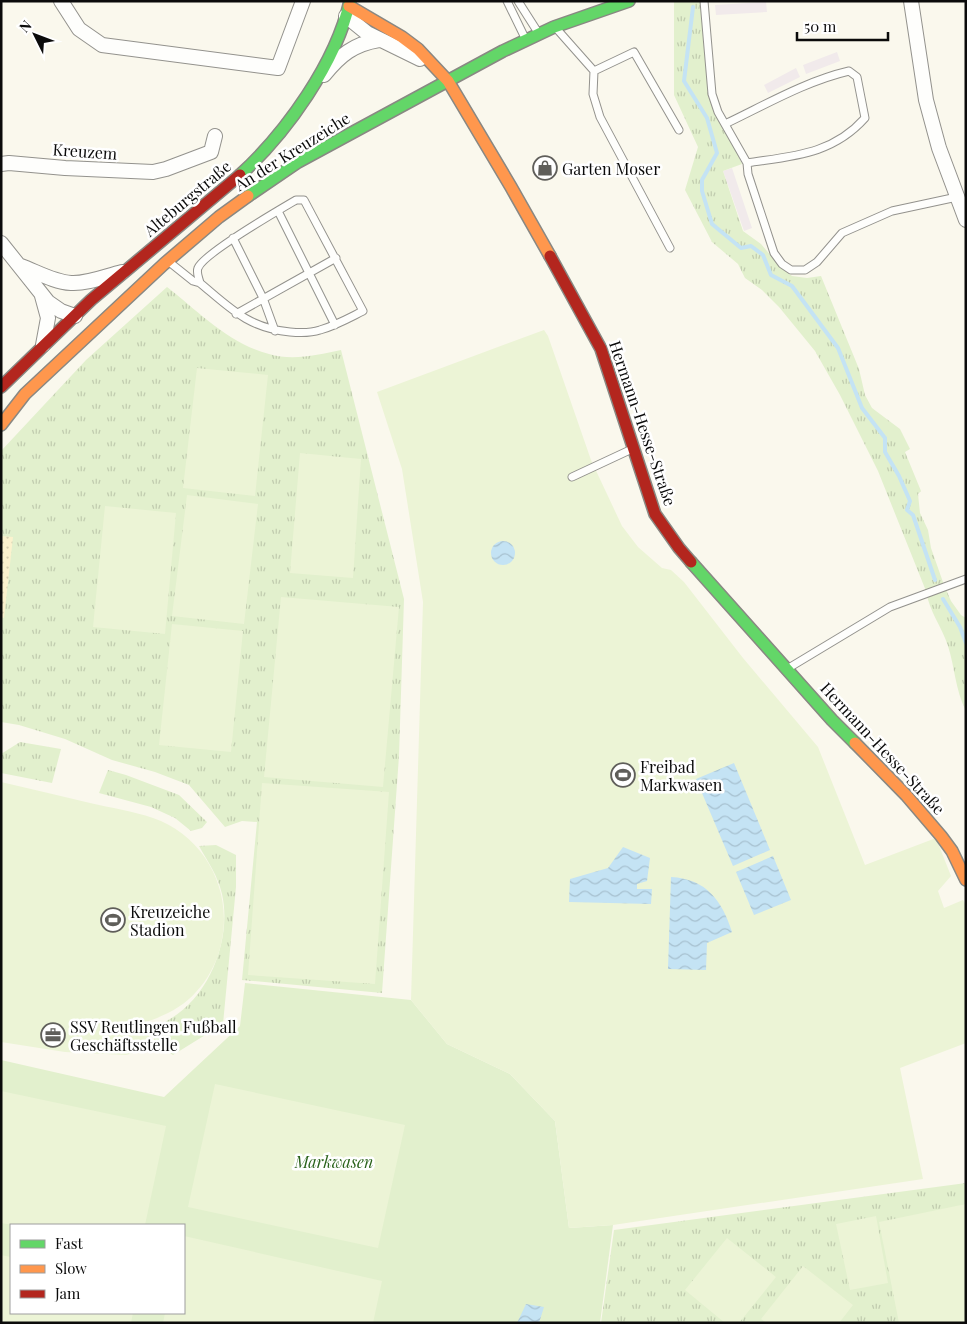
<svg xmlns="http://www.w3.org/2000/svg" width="967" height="1324" font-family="'Playfair Display',serif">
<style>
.industrial{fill:#f1eaeb}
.grass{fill:url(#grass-tufts)}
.sand{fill:url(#sand-dots)}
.park{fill:#e2f0cd;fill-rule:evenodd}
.pitch{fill:#ecf4d6}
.water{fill:url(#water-waves)}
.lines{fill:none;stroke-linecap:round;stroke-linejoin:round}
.stream{stroke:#c4e3f4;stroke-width:4}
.lane-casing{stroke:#93928d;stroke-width:9}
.street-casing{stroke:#93928d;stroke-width:16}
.fast-casing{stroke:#898883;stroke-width:14}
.slow-casing{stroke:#898883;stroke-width:14}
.jam-casing{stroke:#898883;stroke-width:14}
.lane{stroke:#fefefc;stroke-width:7}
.street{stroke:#fefefc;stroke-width:14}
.fast{stroke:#63d668;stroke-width:11}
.slow{stroke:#ff974d;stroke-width:11}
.jam{stroke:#b3261e;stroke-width:11}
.labels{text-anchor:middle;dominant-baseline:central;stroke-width:5;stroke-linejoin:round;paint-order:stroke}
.street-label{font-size:16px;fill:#0b0b0b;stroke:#fff}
.poi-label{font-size:16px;fill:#0b0b0b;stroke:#fff;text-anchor:start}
.park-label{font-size:16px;font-style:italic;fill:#29621b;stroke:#fff}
</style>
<defs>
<pattern id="grass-tufts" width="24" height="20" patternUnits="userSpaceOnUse" patternTransform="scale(1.25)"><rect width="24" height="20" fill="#e2f0cd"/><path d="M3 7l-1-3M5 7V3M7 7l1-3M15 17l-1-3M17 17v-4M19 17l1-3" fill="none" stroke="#c1ccaf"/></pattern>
<pattern id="sand-dots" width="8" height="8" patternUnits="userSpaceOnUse" patternTransform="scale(1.25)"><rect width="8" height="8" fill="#fbf2ce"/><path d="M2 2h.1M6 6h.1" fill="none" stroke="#d6ceb0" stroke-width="1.8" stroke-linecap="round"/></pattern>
<pattern id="water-waves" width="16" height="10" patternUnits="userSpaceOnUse" patternTransform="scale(1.25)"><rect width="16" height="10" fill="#c4e3f4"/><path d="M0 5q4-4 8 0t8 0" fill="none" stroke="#a7c1d0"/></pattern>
</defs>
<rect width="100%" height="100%" fill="#faf8ed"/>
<path class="industrial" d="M766,2L767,12L716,15L715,5Z
M837,52L840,61L806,74L803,65Z
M796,68L800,77L768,93L764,85Z
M732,168L752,228L744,231L723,171Z"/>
<path class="grass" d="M674,1H703L706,65L726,129L742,164L723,171L743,231L761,244L779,265L792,276L807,278L821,276L859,369L865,395L872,408L900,429L910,449L905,452L921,491L918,494L920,513L928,530L931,548L944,585L951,601L961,615L966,618V711C955,689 955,668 948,646C942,627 929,611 926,591L878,471L840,395L815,351L779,307L762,290L745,278L738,264L712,242L685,190L698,147L674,95Z
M167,287C198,311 229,344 269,354C292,361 318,355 341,350L404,599L399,756L382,993L242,980L257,822L242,821L225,827L189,785L155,772L112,760L65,739L19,725L1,722V451L86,360Z
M20,742L61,749L52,783L1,773V754Z
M108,770L126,775L179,795L207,822L202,828L191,831L175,818L151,807L99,793Z
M216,845L236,855V887L223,1024L173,1055L154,1043V1035L149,1027C156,1025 164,1023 170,1019C210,996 232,938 222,894C218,876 208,862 199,846Z
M966,1183V1323H601L614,1230Z"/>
<path class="sand" d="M1,536L13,537L4,618L1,617Z"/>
<path class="park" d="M245,983L411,1000L447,1044L510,1074L555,1121L569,1228L613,1225L600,1323H1V1060L164,1097L240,1026ZM11,1225H184V1313H11Z"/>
<path class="pitch" d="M544,330L548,336L591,460L622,526L638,547L662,568L671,570L684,582L743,658L818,747L865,865L936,838L951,876L938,891L944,908L963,900L966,905V1043L900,1068L923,1179L613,1225L569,1228L555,1121L510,1074L447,1044L411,1000L423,602L402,469L377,392Z
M197,368L268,375L255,496L183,488Z
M300,453L361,459L353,578L290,573Z
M187,495L258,504L244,624L172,616Z
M105,506L176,513L165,634L93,627Z
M281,597L399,607L383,787L264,777Z
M172,624L243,631L231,752L159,745Z
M1,782C31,789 61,796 90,803C111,808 133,811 153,818C203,835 232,888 222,939C217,970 197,999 168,1013C160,1017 152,1020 143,1023L154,1047L126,1055L65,1052L1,1042Z
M262,783L389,792L375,984L248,975Z
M215,1084L405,1125L378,1248L188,1207Z
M1,1091L166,1126L145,1225H14L1,1223Z
M966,1204V1323H899L879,1222Z
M876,1216L888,1283L850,1290L836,1224Z
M184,1236L382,1281L373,1323H163L165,1313H184Z
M727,1238L776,1277L739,1323H725L685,1290Z
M1,1255L11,1257V1313H133L131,1323H1Z
M803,1266L853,1305L839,1323H767L761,1319Z"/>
<path class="water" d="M491 553a12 12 0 1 1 24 0a12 12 0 1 1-24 0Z
M734,763L770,850L733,866L696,779Z
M623,847L650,858L647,881L637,884V889H652L651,904L569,902L570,879L608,868Z
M773,856L791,900L754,915L736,872Z
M671,877C707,879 722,901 732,932L707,943L706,970L668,969Z
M526,1304L544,1307L539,1323H517Z"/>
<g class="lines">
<path class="stream" d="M693,7L684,81L707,118L717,153L702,180V191L712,224L741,248L751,246L763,255L771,275L792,286L838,348L862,408L885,438V452L899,476L910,501L907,510L913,515L935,580
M943,599L960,627L966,643"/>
<g class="lane-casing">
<path id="lane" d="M507,1L526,40
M518,1L539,34
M704,1L712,94L718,112L747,163L748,174L774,253L782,264L791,270H805L817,262L842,233L892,211L957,197
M555,27L594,71L593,94L600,117L670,248
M594,71L634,52L679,130
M725,124C765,105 806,81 849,71L857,77L865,118C832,155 792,156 747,163
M278,211L335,325
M233,238L263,298L275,331
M168,261L193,281L200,283C230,308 248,328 290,332C300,333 311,333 320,330C335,326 349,318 363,311L304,200H296C279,210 203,254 198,268C196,273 199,278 200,283
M236,314L336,258
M572,477L632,449
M787,669L890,607L966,579"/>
</g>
<g class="street-casing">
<path id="street" d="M61,1L79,29L102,45L278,68L303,1
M911,1L926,100L939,148L966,220
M346,16L367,33L420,59
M324,75C340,55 354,44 379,40
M1,164L9,163L65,168L153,172L166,169L211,152L215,136
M1,243L48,302L61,311L75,316
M21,266C37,272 54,282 71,283C87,284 106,276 122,272
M42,296L48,318L43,345"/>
</g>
<g class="fast-casing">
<path id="fast" d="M240,175C287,132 336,63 350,1
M248,196L298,162L503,51L554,27L629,1
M691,562L832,720L855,743"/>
</g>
<g class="slow-casing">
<path id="slow" d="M349,6L402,37L418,49L448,81L511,187L550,256
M1,425L25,394L164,264L219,217L248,196
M855,743L906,795L941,836L952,851L966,880"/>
</g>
<g class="jam-casing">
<path id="jam" d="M550,256L601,349L655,514L679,548L691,562
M1,387L91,300L240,175"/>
</g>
<use href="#lane" class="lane"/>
<use href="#street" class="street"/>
<use href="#fast" class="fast"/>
<use href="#slow" class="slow"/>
<use href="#jam" class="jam"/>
</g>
<defs>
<g id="shop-ring" transform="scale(1.25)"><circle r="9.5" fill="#fff" stroke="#5f5e5a" stroke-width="1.5"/><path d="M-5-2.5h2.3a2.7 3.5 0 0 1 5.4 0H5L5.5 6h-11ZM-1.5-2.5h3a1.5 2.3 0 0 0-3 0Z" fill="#5f5e5a"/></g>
<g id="stadium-ring" transform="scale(1.25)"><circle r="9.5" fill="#fff" stroke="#5f5e5a" stroke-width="1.5"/><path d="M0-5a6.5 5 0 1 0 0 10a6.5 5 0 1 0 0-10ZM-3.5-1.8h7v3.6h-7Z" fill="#5f5e5a"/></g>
<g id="office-ring" transform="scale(1.25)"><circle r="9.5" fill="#fff" stroke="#5f5e5a" stroke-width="1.5"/><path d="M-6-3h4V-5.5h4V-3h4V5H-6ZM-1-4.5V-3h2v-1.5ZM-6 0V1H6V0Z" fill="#5f5e5a"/></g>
</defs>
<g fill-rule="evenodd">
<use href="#shop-ring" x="545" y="168"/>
<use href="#stadium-ring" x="623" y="775"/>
<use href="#stadium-ring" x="113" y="920"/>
<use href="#office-ring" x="53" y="1035"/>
</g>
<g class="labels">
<g class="street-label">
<text transform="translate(85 151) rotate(4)">Kreuzem</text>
<text transform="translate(292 151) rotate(-32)">An der Kreuzeiche</text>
<text transform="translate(187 198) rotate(-40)">Alteburgstraße</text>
<text transform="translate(643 423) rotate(71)">Hermann-Hesse-Straße</text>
<text transform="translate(883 748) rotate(47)">Hermann-Hesse-Straße</text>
</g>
<g class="poi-label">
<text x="562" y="168">Garten Moser</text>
<text x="640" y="766">Freibad<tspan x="640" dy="18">Markwasen</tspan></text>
<text x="130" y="911">Kreuzeiche<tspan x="130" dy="18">Stadion</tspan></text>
<text x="70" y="1026">SSV Reutlingen Fußball<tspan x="70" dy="18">Geschäftsstelle</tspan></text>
</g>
<g class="park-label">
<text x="334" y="1161">Markwasen</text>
</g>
</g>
<rect width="967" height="1324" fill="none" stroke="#0b0b0b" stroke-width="5"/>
<rect x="10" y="1224" width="175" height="90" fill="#ffffff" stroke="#9d9d9d"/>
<rect x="20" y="1240" width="25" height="8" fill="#63d668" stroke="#9d9d9d"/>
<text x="55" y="1249" font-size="15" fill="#0b0b0b">Fast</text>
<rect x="20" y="1265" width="25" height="8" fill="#ff974d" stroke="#9d9d9d"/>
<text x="55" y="1274" font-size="15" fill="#0b0b0b">Slow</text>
<rect x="20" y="1290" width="25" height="8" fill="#b3261e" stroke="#9d9d9d"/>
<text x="55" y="1299" font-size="15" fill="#0b0b0b">Jam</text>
<g transform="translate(35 35) rotate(312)" stroke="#ffffff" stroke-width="4" paint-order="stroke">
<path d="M0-4L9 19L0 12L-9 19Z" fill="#0b0b0b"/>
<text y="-8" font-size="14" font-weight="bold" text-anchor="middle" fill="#0b0b0b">N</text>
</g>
<path d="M797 32v8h91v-8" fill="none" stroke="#0b0b0b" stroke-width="2.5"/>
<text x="804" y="32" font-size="15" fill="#0b0b0b" stroke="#ffffff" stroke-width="4" paint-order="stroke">50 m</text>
</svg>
